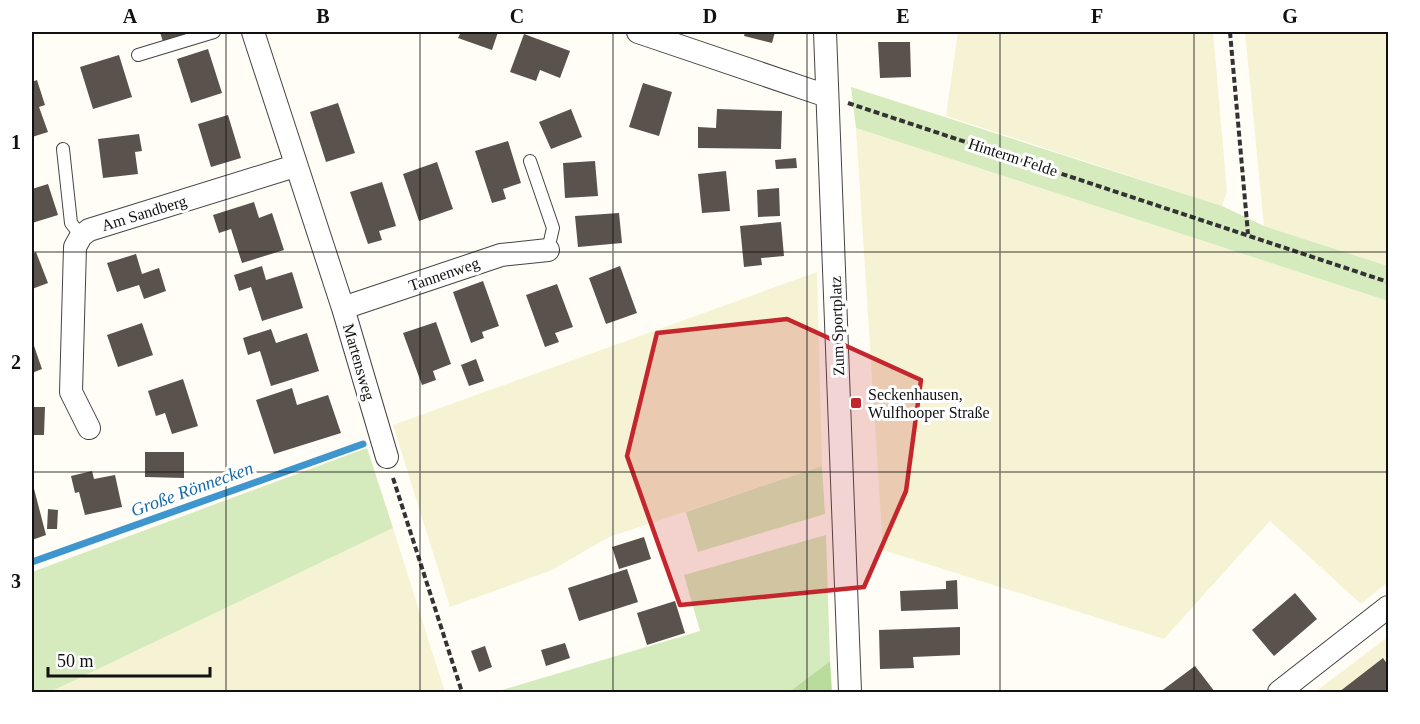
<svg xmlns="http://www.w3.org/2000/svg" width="1420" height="724" font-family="'Times New Roman',serif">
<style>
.farmland{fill:#f6f3d4}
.green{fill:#d5ebbd}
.forest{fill:#b9dc9c}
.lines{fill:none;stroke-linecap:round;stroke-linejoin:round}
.stream{stroke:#3f96cf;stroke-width:7}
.building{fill:#5a524d}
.lane-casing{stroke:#444;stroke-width:14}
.street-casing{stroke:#444;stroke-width:24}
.path{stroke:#333;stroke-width:4;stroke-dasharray:6 3;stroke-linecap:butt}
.lane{stroke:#fff;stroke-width:12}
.street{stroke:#fff;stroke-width:22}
.marked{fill:#c4262e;fill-opacity:0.2;stroke:#c4262e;stroke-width:4.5;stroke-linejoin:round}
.grid{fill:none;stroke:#111;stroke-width:1.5;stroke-opacity:0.55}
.poi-dot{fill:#c4262e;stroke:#fff;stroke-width:2}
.labels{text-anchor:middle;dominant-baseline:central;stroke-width:6;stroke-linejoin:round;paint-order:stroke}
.street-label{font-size:16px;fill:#111;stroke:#fff}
.poi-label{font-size:16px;fill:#111;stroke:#fff;text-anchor:start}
.water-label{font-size:18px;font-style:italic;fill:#1768a6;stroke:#fff}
.neatline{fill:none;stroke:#111;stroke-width:2}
.grid-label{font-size:20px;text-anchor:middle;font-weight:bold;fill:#111}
</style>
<rect width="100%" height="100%" fill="#fffdf5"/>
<path class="farmland" d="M958,32H1213L1227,191L1222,206L946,116Z
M1245,32H1388V266L1264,226Z
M856,128L1388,301V582L1361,604L1270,521L1164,639L883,550Z
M817,272L822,466L609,537L552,570L450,607L393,425Z
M393,528L445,692H50Z
M1385,639L1388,643V692H1315Z"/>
<path class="green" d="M851,87L1222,206L1264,226L1388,266V301L856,128Z
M367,448L393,528L50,692H32V572Z
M822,466L825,514L698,552L686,512Z
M826,535L830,661L789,692H495L700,631L684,575Z"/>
<path class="forest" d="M830,661L832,692H789Z"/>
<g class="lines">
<path class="stream" d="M32,562L363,444"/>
</g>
<path class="building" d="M160,32H196L163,42Z
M461,32H498L492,50L458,38Z
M745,32H775L772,43L744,36Z
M524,34L570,51L560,78L540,70L536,81L510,72Z
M878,42H910L911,77L880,78Z
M208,49L222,93L191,103L177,59Z
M119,55L132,97L93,109L80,67Z
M37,80L45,105L39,107L48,132L32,137V82Z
M643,83L672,92L659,136L629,127Z
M338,103L355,153L326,162L310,112Z
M571,109L582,137L551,149L539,122Z
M717,109L782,111L781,149L698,148V127L716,128Z
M228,115L241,158L211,167L198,124Z
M139,134L142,151L135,152L138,174L103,178L98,139Z
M508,141L521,183L503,189L506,199L492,203L475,151Z
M796,158L797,168L776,169L775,160Z
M595,161L598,196L565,198L563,163Z
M437,162L453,209L419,221L403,174Z
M726,171L730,211L702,213L698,174Z
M382,182L396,226L379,231L382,240L368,244L350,192Z
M48,184L58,215L32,223V189Z
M779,188L780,216L758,217L757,190Z
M254,202L259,218L272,213L284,250L242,263L231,229L219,233L213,215Z
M619,213L622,243L578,247L575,216Z
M781,222L784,256L761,258L762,265L744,267L740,226Z
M36,252L48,283L32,289V254Z
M136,254L142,274L159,268L166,291L144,299L139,285L117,292L107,263Z
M262,266L266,280L292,272L303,308L262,321L251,287L239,291L234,275Z
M620,266L637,313L606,324L589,278Z
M483,281L499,326L482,332L484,338L471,343L453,292Z
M557,284L573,327L555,333L559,342L545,347L526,295Z
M436,322L451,364L433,371L436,380L422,385L403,333Z
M142,323L153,355L118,367L107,335Z
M271,329L276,343L307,333L319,371L271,386L260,351L248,355L243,338Z
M32,340L42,369L32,373Z
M476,359L484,381L469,386L461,365Z
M183,379L198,426L172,434L165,413L156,416L148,391Z
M292,388L297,405L328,395L341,433L274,454L256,400Z
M32,407H45L44,435H32Z
M145,452H184V478L145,477Z
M92,471L94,479L115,475L122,507L85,515L79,492L75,493L71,476Z
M32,481L46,535L32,540Z
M48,509L58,510L57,529H47Z
M644,537L651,559L619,569L612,547Z
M627,569L638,602L579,621L568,588Z
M957,580L958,609L901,611L900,591L946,589V581Z
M1295,593L1317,619L1274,656L1252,630Z
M675,601L685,633L647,645L637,613Z
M960,627V655L913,657L914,668L880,669L879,630Z
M565,643L570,658L546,666L541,650Z
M485,646L492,667L479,672L471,651Z
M1383,658L1388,665V692H1339Z
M1195,666L1215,692H1160Z"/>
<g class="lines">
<g class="lane-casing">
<path id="lane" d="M138,55L214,32
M63,149L71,223L81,236
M530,161L553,228L548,250"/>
</g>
<g class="street-casing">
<path id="street" d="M253,32L343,308L387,457
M638,32L827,96
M825,32L850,692
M343,308L501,255L548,250
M89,428L71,392L75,247L81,236L89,230L295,166
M1279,692L1388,607"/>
</g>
<path class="path" d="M1230,32L1248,234
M848,103L1388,282
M393,478L462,692"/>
<use href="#lane" class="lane"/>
<use href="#street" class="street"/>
</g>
<path class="marked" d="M787,319L921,380L906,491L864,587L680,605L627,456L657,333Z"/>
<path class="grid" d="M226,32V692M420,32V692M613,32V692M807,32V692M1000,32V692M1194,32V692M32,252H1388M32,472H1388"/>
<rect class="poi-dot" x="850" y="397" width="12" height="12" rx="3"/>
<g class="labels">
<g class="street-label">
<text transform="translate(1013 157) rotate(18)">Hinterm Felde</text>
<text transform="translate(144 213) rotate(-17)">Am Sandberg</text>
<text transform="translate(444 274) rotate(-19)">Tannenweg</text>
<text transform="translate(837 326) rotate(-92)">Zum Sportplatz</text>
<text transform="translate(359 362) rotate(74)">Martensweg</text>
</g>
<g class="poi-label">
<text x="868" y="394">Seckenhausen,<tspan x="868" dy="18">Wulfhooper Straße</tspan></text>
</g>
<g class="water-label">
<text transform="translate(192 489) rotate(-20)">Große Rönnecken</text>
</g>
</g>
<rect width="1420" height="724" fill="none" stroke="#ffffff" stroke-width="66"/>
<path d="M48 667v9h162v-9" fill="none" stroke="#111111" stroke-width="3"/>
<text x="57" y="667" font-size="18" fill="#111111" stroke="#ffffff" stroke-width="4.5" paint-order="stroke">50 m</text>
<rect x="33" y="33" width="1354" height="658" class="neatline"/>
<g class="grid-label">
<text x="130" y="23">A</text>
<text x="323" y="23">B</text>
<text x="517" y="23">C</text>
<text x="710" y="23">D</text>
<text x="903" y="23">E</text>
<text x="1097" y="23">F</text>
<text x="1290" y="23">G</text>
<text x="16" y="149">1</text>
<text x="16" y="369">2</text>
<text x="16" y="588">3</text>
</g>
</svg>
